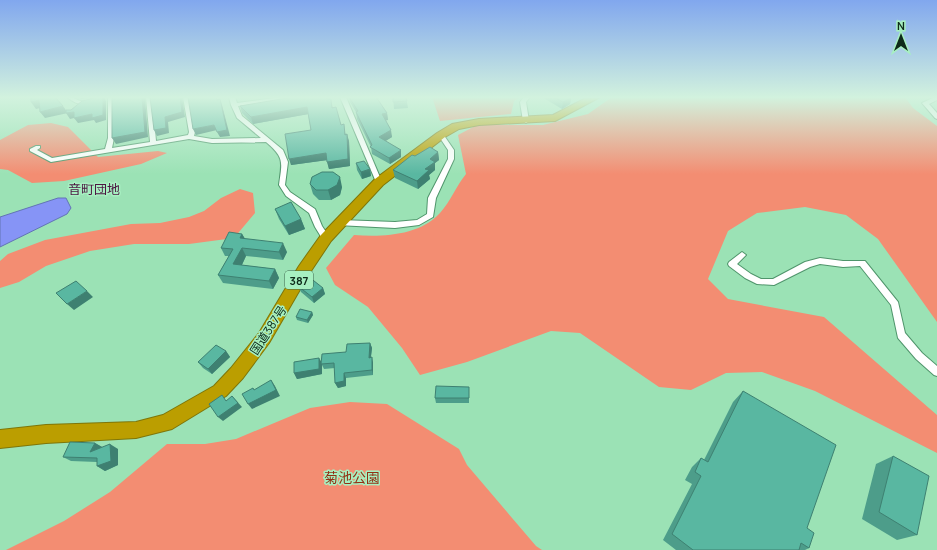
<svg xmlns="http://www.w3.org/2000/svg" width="937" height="550" font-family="Manrope,'Noto Sans JP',sans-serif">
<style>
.green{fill:#f38d72}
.water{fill:#8694f6;stroke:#6274b4}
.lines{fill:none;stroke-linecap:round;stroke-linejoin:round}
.street-casing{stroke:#4f956b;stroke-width:2}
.highway-casing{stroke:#7e7609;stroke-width:2}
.street{fill:#fff;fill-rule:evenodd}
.highway{fill:#bb9e00;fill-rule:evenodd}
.wall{fill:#4d9d8a}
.shaded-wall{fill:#3e8071}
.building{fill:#59b7a1;stroke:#3e8071}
.labels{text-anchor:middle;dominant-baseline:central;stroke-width:3;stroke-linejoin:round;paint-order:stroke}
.shield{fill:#a7f0c1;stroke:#3c664c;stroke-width:1}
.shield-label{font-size:11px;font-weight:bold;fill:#0e2b1a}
.street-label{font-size:12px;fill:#0e2b1a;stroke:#a7f0c1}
.neighbourhood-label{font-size:13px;fill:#4b1541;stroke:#a7f0c1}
.near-park-label{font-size:14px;fill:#923014;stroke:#a7f0c1}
</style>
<rect width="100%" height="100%" fill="#9be2b5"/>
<path class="green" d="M432,97H520L514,101L511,114L440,121Z
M612,97H905L913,108L937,126V322L878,239L846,215L805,207L757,213L728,231L708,279L728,299L824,317L937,415V453L815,391L762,372L726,373L691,390L659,387L580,333L551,331L467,362L420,375L402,348L368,307L335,285L326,268L354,235C382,237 419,236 440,213C451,201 456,186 466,174L458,135L477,125H543L588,114Z
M51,123L68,127L98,157L158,151L167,153L141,164L64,181L32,183L8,170L0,169V140L28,125Z
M240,189L253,193L255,213L234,238L189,244H134L90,251L46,266L19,282L0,288V261L8,254L45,240L131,224L160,223L189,217L204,211L221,198Z
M350,402L387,404L459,449L467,465L536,546L542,550H6L64,521L110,492L167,444H205L236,439L310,408Z"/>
<path class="water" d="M58,198H66L71,208L67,214L0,247V217Z"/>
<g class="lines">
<g class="street-casing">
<path id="street" d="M67,97C76,97 75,100 81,101C86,102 88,100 92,102C83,107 74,103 67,97Z
M108,97H114V138L112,148L150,142L146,97H152L156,141L188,135L189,132L183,97H189L195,132L194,136L212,139L261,138L237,118L231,105L229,97H235L237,103L282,97H296L293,99L238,106L242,116L283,150L288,162L285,185L290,192L315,209L322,226L330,238L329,240H323L315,227L309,213L286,196L279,185C282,162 285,158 266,142L212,143L189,139L51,162L30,151V149L36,146H40V148L37,150L52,158L105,149L108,138Z
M340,97H346L382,182L381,184H379L376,182Z
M524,97H530L526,102L529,121L526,123L523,121L520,102Z
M935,97H937V100L929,104L937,113V119L935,118L922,103Z
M441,133L443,134L454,150V159L436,198L433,217L419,225L395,228L337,225L336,223L337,221L340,220L395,222L417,220L427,214L428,198L448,159V150L438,135Z
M742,252L746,255L737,264L751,274L761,279H773L805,262L820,258L843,261H865L898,302L905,333L922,353L937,366V376L934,375L916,359L898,338L891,305L860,266L843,267L820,264L810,267L774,285L757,284L745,278L729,266L728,264L729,262Z"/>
</g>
<g class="highway-casing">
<path id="highway" d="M588,97H600L555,121L479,125L459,129L445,137L383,185L331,241L309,274L269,343L243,378L226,396L172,429L136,438L46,443L0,448V430L46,425L136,422L163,415L214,386L231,368L259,333L299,266L321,235L375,179L437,133L452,124L479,119L553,115Z"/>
</g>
<use href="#street" class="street"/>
<use href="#highway" class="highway"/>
</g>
<path class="wall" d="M349,97H378L379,99H378L387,113L388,120H386L392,137L385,141L401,157L390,164L372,154L371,147L357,119L356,112L350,102Z
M393,97H406L408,108L394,109Z
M542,97H569L571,98L570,104L562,109Z
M328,99L333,108L349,141L350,166L329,169L327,160L291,165L311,130L308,114L253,124L242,113L240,106Z
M438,152L439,160L435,163V170L429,175L430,179L418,189L395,178L393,170L415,156Z
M356,163L370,169L371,176L362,179L357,170Z
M310,184L342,187L340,195L331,200H319L313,194Z
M275,209L301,219L305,229L289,235L279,219Z
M242,234L245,239L287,252L283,260L246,256L242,265L275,269L279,278L273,289L223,283L218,275L229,256H225L221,248Z
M298,286L323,288L325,294L314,303L301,292Z
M312,312L313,315L308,323L297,320L296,317Z
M370,343L372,348L371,357L373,363V375L346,378V386L338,388L335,383V368L324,369L322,365V374L297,379L294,373L322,363L346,352Z
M226,351L230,357L212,374L203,368L198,362Z
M469,387V403H436L435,398Z
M743,391L807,528L809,548L805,550H676L663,540L692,484L685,480L692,467L701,458L704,460L733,402Z
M95,443L102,447L118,449V465L105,471L97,466V462L71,461L63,457Z
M893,456L917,535L897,540L862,519L876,464Z"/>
<path class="shaded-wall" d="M79,97H96L81,99Z
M103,97H104L106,101V120L96,123L94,120L78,123L74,118L92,114Z
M142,97H146H145L148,137L116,144L112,138Z
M180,97H183H182L185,117L168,122L169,133L157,136L154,130Z
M571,98L570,104L562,109L563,102Z
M220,99L222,105L230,136L220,137L217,132Z
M39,100L44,107L36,109L31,102Z
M63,106L68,113L45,118L40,112Z
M307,107L309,114L253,124L251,117Z
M74,112L78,117L70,119L66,113Z
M387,113L388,120L383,121L382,114Z
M214,125L217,130L196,135L193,129Z
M391,130L392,137L381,144L379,137Z
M347,134L349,141L350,166L329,169L327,162Z
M401,150V157L390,164L389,158Z
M438,152L439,160L435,163V170L429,175L430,179L418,189L417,181L425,169L430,159Z
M326,153L328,160L291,165L289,159Z
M370,169L371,176L362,179L361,172Z
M340,177L342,187L340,195L331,200L328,190Z
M301,219L305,229L289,235L285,226Z
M242,234L247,242L240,238Z
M283,243L287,252L283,260L279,252Z
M242,248L246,256L238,273L233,264Z
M275,269L279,278L273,289L269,281Z
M323,288L325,294L314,303L312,297Z
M87,291L93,297L74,310L67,304Z
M312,312L313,315L308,323L307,320Z
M370,343L372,348L370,363L369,358Z
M226,351L230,357L212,374L208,369Z
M372,357L373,363V375L372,370Z
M319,358L322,363V374L297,379L294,373Z
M344,373L346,378V386L338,388L335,383Z
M271,380L275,386L280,396L252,409L248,404Z
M232,396L242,407L223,421L218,417Z
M95,443L102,447L90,452Z
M110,444L118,449V465L105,471L97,466Z"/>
<path class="building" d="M31,97H55L63,106L40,112L39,100L31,102Z
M98,97H103V115L92,118V114L74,118V112L66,113V110H71L82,101Z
M112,97H142L145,132L112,138Z
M150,97H180L182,112L165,117L166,128L154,130Z
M188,97H216L217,100L220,99L227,130L217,132L214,125L193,129Z
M293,97H326L327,99H331L332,108L336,107L341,125L344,124L345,135L347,134L348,159L327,162L326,153L289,159L285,134L311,130L307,107L251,117L240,106Z
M349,97H376L387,113L382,114L391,130L379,137L401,150L389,158L370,147L372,145L356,112L358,111Z
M393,97H406L407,101L393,102Z
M554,97H569L571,98L563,102Z
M430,147L438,152L430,159L435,162L425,169L429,170L417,181L393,170L412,155L415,156Z
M364,161L370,169L361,172L356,163Z
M322,172H333L340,177L337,185L328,190H316L310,184L312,177Z
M291,202L301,219L285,226L275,209Z
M229,232L242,234L240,238L283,243L279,252L242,248L233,264L275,269L269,281L218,275L233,249L221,248Z
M309,277L323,288L312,297L298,286Z
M76,281L87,291L67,304L56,293Z
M300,309L312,312L307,320L296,317Z
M370,343L369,358L372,357V370L344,373V381L335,383L334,363L321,364L322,354L346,352L347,344Z
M216,345L226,351L208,369L198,362Z
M319,358V369L294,373V362Z
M271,380L276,390L248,404L242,394L253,388L254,390Z
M436,386L469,387V398H435Z
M743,391L836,445L807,528L814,533L809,548L801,543L799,550H693L672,534L701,476L695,472L701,458L708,462Z
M222,395L226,401L232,396L238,403L218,417L209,404Z
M70,442L95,443L90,452L110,444L111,461L97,466V458L63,457Z
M893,456L929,476L917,535L879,512Z"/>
<linearGradient id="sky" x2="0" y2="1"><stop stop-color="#81a7ee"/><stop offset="0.56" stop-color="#d2f2de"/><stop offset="1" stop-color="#d2f2de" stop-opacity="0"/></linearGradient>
<rect width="937" height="174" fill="url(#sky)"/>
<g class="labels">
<rect class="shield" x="285" y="271" width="28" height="18" rx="3"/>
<g class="shield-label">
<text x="299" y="280">387</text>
</g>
<g class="street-label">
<text transform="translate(268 330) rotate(-57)">国道387号</text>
</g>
<g class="neighbourhood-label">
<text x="94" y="189">音町団地</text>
</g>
<g class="near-park-label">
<text x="352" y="477">菊池公園</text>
</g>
</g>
<g transform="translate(901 36)" stroke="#a7f0c1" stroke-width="3" paint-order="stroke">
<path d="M0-3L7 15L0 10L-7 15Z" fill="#0e2b1a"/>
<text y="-6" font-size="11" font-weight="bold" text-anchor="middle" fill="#0e2b1a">N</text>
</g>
</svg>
